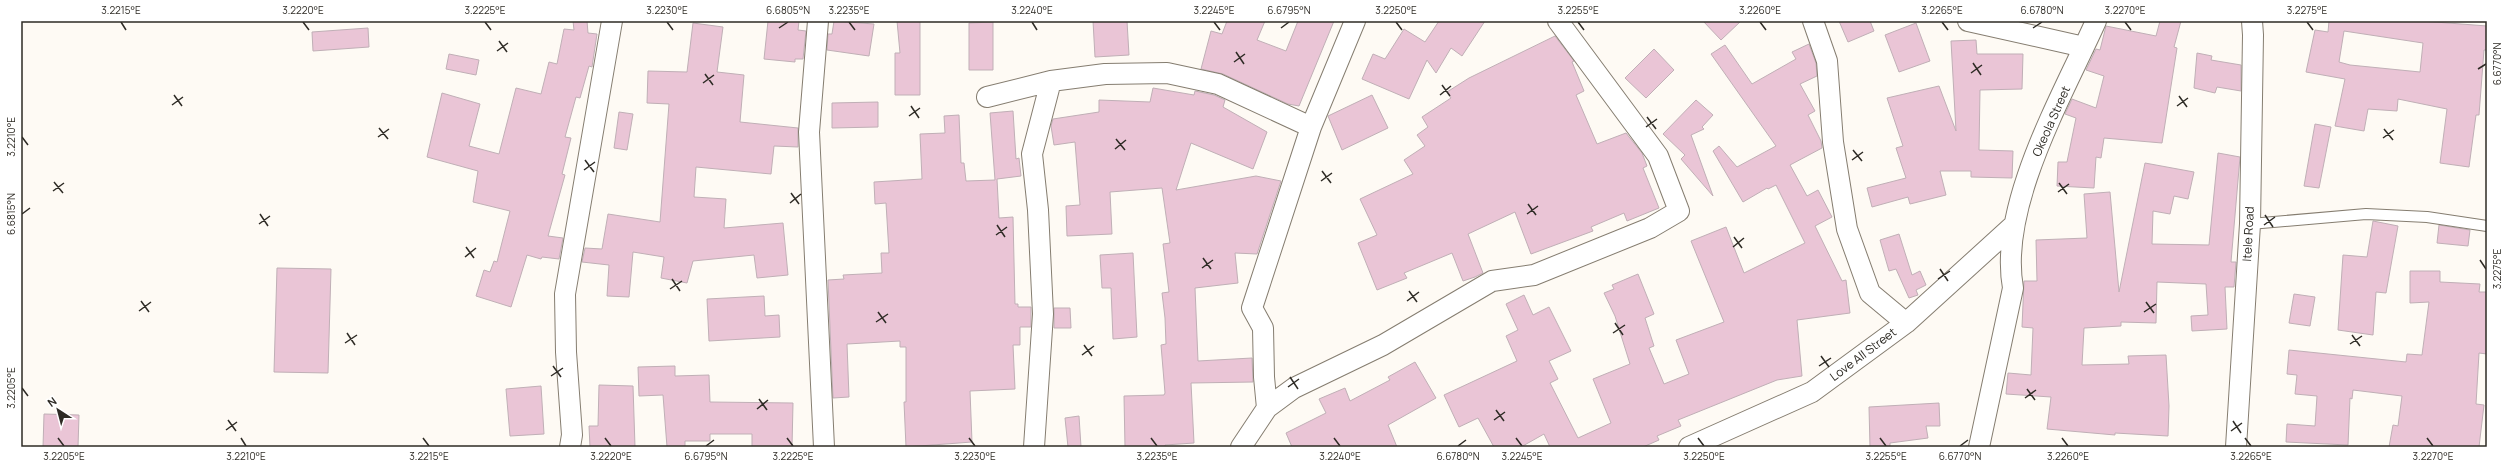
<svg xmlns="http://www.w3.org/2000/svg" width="2508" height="468" font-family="Manrope,sans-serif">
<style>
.building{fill:#eac5d6;stroke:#c0afb6;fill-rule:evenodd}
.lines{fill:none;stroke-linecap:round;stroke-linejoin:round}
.service-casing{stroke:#857d70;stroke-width:12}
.minor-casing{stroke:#857d70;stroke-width:22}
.service{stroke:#fff;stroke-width:10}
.minor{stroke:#fff;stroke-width:20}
.ticks{fill:none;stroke:#2e2b25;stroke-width:1.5}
.labels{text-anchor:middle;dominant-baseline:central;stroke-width:3;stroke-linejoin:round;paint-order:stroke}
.street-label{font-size:12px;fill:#2e2b25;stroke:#fff}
.neatline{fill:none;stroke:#2e2b25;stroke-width:1.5}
.ticks-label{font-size:10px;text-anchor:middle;fill:#2e2b25}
</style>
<rect width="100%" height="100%" fill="#fefaf4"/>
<path class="building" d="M573,21H587L588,33L597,34L592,67L589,66L580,98L576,97L565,137L571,138L562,174L565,175L548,236L563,238L559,259L542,257L541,259L527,255L511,307L476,296L484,270L490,272L494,261L497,262L510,211L473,202L478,171L427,157L442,93L480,104L469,146L499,154L516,88L541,94L549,62L557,64L564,29L574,30Z
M768,21H799L798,30L806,31L803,59H795V62L764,59Z
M834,21L874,24L869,56L827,50L828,34H832Z
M897,21H920V95H895V53H900Z
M1093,21H1127L1129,55L1095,57Z
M1227,21H1265L1257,40L1286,51L1298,21H1334L1299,106L1288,104L1223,74L1201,69L1211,31L1222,34Z
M1439,21H1485L1462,56L1451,48L1436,73L1427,60L1409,99L1362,79L1373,54L1385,59L1404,29L1425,42Z
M1703,21H1741L1721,40Z
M1839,21H1870L1874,31L1848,42Z
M2160,21H2181L2174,47L2177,48L2162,143L2104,138L2101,158L2096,157L2094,188L2057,186L2058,162H2067L2076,118L2065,114L2072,99L2096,108L2104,76L2086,70L2096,49L2100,50L2106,26L2156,36Z
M2329,21H2422L2487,26V50H2484L2479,115H2476L2469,167L2440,163L2447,109L2398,99L2397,111L2368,109L2364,131L2335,126L2345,79L2306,72L2315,30L2328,32ZM2344,31L2423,43L2420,72L2350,65L2339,62Z
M993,22V70H969V23Z
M693,23L723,27L717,72L744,75L740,122L798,128V147L774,146L771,174L696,167L694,197L726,199L724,228L783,223L788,275L757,278L754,255L693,261L687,283L661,278L664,257L633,252L629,297L607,296L609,265L582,262L585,248L602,249L608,214L660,222L669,104L647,103L648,71L687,72Z
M1916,23L1930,61L1899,72L1885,35Z
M368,28L369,47L313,51L312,32Z
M1555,36L1574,61L1572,62L1584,91L1576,95L1597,144L1626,133L1642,153L1647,166L1643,168L1659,208L1627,221L1624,213L1591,227L1593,231L1531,254L1515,212L1468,234L1483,273L1475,277L1463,281L1452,253L1404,273L1407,278L1377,290L1358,243L1377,235L1360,199L1413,174L1404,160L1425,146L1417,135L1428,127L1422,117L1451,98L1447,92L1469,78Z
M1976,40L1977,54H2023L2022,89L1980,90L1979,150L2013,151L2012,178L1971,177V171H1940L1946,195L1910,204L1908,197L1872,207L1867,188L1906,178L1896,148L1903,146L1887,98L1939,86L1956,131L1951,41Z
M1809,44L1816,63L1817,76L1800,84L1815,111L1808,115L1821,141L1822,148L1790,165L1807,196L1818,190L1832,217L1815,226L1842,281L1846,280L1850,313L1797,320L1802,376L1777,380L1678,420L1681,426L1657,436L1659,440L1643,447H1550L1544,434L1521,447H1494L1478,418L1459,427L1444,395L1517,361L1506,336L1518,330L1506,304L1524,295L1533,315L1549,307L1571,351L1549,361L1558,379L1550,383L1578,438L1611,423L1593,379L1630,364L1615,316L1604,293L1614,289L1612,285L1638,274L1654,314L1645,318L1654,346L1649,348L1664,384L1689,374L1676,340L1724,322L1691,241L1726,227L1744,273L1805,243L1776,185L1768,189L1767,188L1743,202L1713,151L1719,146L1737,167L1776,146L1711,54L1725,45L1752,84L1796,59L1792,52Z
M1654,49L1674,70L1646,98L1625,78Z
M2197,53L2212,56L2211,60L2241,65V91L2217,87L2215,93L2194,88Z
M449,54L479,60L476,75L446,69Z
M1153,88L1194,95L1195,91L1214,95L1225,100L1223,107L1267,132L1253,169L1191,143L1176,190L1256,176L1281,181L1257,254L1235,253L1238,283L1195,288L1198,361L1252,358L1253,382L1191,383L1194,443L1165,445V447H1125L1124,396L1164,395L1165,393L1161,345L1166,344L1165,318L1162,293L1169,292L1163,244L1170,243L1162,188L1110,192L1112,234L1067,236L1066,206L1080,205L1075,142L1054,145L1051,126L1053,119L1099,112V100L1150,102Z
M1372,95L1388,128L1342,150L1328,116Z
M1696,100L1713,115L1702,127L1704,129L1691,135L1713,196L1681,159L1685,155L1663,134Z
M878,102V127L832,128V103Z
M1013,111L1016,159L1019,158L1021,176L997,179L999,218L1013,217L1015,304H1018V307H1031V327H1020V345H1013L1015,389L970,391L972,442L906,447L904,402H906V347H900V341L847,344L849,397L833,398L828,280L844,279L843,275L882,273L881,253H889L886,203L875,204L874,182L922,179L920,134L945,133L944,116L959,115L961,163H964L966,181L995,180L990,113Z
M619,112L633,114L627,150L614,148Z
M2315,124L2331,127L2319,188L2304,186Z
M2218,153L2240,157L2231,262H2236L2234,287H2225L2227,329L2192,331L2191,316L2208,315L2206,284L2157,282L2156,323L2121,322V326L2084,328L2082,365L2129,364L2128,356L2166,355L2169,406L2168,436L2115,433V435L2047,429L2051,397L2006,394L2008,373L2031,375L2033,328L2022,327L2024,281H2037L2036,240L2087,238L2084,194L2110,192L2119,292L2145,163L2194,172L2188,199L2174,196L2170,214L2153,211L2152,244L2209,245Z
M2373,221L2398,226L2386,293L2376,292L2373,335L2338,330L2343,255L2367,257Z
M2439,225L2470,230L2468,246L2437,243Z
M1899,234L1912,275L1920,271L1926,285L1916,290L1918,295L1909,298L1896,269L1889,271L1880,240Z
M1133,253L1137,337L1113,339L1111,288H1102L1100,255Z
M277,268L331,269L328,373L274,372Z
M2410,271H2440V282L2480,284L2479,292H2487V354L2479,353L2476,404L2484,405L2479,447H2389L2393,425L2398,426L2402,396L2353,390L2352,399L2350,398L2348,445L2286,442L2287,424L2315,426L2317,396L2295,394L2297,375L2287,374L2289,350L2406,362L2407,354L2422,355L2429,302L2410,303Z
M2294,294L2315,297L2310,326L2289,323Z
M764,296L765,316L779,315L780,337L709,341L707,299Z
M1054,308H1070L1071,328H1054Z
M1415,362L1436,398L1388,425L1397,447H1292L1286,433L1326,413L1319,399L1345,388L1350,401L1390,380L1388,377Z
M675,366V376L709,375L710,402L793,403L792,447H752V434H710V441H685V447H667L663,395L639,396L638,367Z
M599,385L633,386L635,447H590L589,426H598Z
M541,386L544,434L510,436L506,389Z
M1939,403L1940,426H1926L1928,438L1890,443V447H1870L1869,407Z
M44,414L79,415L78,447H43Z
M1079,416L1081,447H1068L1065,418Z"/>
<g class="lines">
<g class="service-casing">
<path id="service" d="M2250,224L2366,214L2427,217L2487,226"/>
</g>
<g class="minor-casing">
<path id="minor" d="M818,21L809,132L824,447
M1813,21L1827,61L1833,142L1847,229L1870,293L1906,323
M1968,21L2084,47
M987,97L1051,81L1105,74L1167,73L1218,84L1311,127L1355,21
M1267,408L1264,377L1263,328L1252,308L1311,127
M570,447L572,435L566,352L565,294L612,21
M1034,447L1043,314L1038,210L1032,154L1051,81
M1241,447L1267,408L1294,388L1383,345L1492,281L1534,275L1650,228L1679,211L1658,156L1558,21
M1689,447L1812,392L1906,323L2014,225
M1979,447L2013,288C1998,206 2063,95 2096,21
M2236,447L2250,224L2253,35L2252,21"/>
</g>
<use href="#service" class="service"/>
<use href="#minor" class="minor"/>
</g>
<path class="ticks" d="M121,22L126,30M303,22L309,30M485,22L491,30M667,22L673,30M849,22L855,30M1032,22L1037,30M1214,22L1220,30M1396,22L1402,30M1578,22L1584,30M1760,22L1766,30M1942,22L1948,30M2125,22L2131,30M2307,22L2313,30M779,28L788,22M1281,28L1289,22M2033,28L2042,22M499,41L507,52M497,51L508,43M1236,52L1244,64M1234,62L1245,54M1973,63L1981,75M2478,69L2486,64M1971,73L1982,65M705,74L713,85M703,83L714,75M1442,85L1450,96M174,95L182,106M1440,95L1451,86M2179,96L2187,107M172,105L183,97M911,106L919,118M2177,106L2188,98M909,116L920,108M1647,117L1656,129M1646,127L1657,119M379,128L388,139M2384,129L2393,140M22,137L28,145M378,137L389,129M2383,138L2394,130M1116,139L1125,150M1115,149L1126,140M1853,150L1862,161M585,160L594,172M1852,160L1863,152M584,170L595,162M1322,171L1331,183M1321,181L1332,173M54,182L63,193M2059,183L2067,194M53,191L64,183M2058,192L2069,184M791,193L799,204M790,203L801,194M1528,204L1536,215M22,214L30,208M260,214L268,226M1527,214L1538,206M2265,215L2273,227M259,224L270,216M997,225L1005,237M2264,225L2275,217M996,235L1007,227M1734,237L1742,248M466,247L474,258M1733,247L1744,238M465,257L476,248M1203,258L1211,269M2480,260L2486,269M1202,268L1213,260M1940,269L1948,281M672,279L680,291M1938,279L1950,271M670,289L682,281M1409,291L1417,302M141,301L149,312M1407,301L1419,292M2146,302L2154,313M139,311L151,302M878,312L886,323M2144,312L2156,304M876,322L888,314M1615,323L1623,335M347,333L355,345M1613,333L1625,325M2352,335L2360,346M345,343L357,335M2350,344L2362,336M1084,345L1092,356M1082,355L1094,346M1821,356L1829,367M553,366L561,377M1819,366L1831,358M551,376L563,368M1290,377L1298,389M1288,387L1299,379M22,388L28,396M2027,389L2035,400M2025,398L2036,390M759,399L767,410M757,409L768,400M1496,410L1504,421M228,420L236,431M1494,420L1505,412M2233,421L2241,433M226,430L237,422M2231,431L2242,423M58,438L64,446M241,438L246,446M423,438L429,446M605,438L611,446M787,438L793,446M969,438L975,446M1151,438L1157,446M1334,438L1340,446M1516,438L1522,446M1698,438L1704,446M1880,438L1886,446M2062,438L2068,446M2245,438L2251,446M2427,438L2433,446M706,446L714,440M1458,446L1466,440M1960,446L1968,440"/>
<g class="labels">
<g class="street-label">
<text transform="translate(2051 121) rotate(-66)">Okeola Street</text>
<text transform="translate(2248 234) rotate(-87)">Itele Road</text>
<text transform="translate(1863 354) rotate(-37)">Love All Street</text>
</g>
</g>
<rect width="2508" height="468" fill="none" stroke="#ffffff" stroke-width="44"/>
<g transform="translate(58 410) rotate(324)" stroke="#ffffff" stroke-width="3" paint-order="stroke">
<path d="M0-3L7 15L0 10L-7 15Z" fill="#2e2b25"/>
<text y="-6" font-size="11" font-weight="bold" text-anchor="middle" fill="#2e2b25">N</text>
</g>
<rect x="22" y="22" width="2464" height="424" class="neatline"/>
<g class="ticks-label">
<text x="121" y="14">3.2215°E</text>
<text x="303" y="14">3.2220°E</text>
<text x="485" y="14">3.2225°E</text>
<text x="667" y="14">3.2230°E</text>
<text x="788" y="14">6.6805°N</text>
<text x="849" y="14">3.2235°E</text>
<text x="1032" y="14">3.2240°E</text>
<text x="1214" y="14">3.2245°E</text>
<text x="1289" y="14">6.6795°N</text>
<text x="1396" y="14">3.2250°E</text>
<text x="1578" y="14">3.2255°E</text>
<text x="1760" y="14">3.2260°E</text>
<text x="1942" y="14">3.2265°E</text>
<text x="2042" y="14">6.6780°N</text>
<text x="2125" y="14">3.2270°E</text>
<text x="2307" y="14">3.2275°E</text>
<text transform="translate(2497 64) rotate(-90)" y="4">6.6770°N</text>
<text transform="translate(11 137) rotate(-90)" y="4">3.2210°E</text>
<text transform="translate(11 214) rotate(-90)" y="4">6.6815°N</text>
<text transform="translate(2497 269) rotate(-90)" y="4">3.2275°E</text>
<text transform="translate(11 388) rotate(-90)" y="4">3.2205°E</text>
<text x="64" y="460">3.2205°E</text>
<text x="246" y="460">3.2210°E</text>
<text x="429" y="460">3.2215°E</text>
<text x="611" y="460">3.2220°E</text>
<text x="706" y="460">6.6795°N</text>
<text x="793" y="460">3.2225°E</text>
<text x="975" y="460">3.2230°E</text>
<text x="1157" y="460">3.2235°E</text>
<text x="1340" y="460">3.2240°E</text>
<text x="1458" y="460">6.6780°N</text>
<text x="1522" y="460">3.2245°E</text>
<text x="1704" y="460">3.2250°E</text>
<text x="1886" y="460">3.2255°E</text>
<text x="1960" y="460">6.6770°N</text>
<text x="2068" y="460">3.2260°E</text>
<text x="2251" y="460">3.2265°E</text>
<text x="2433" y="460">3.2270°E</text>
</g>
</svg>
